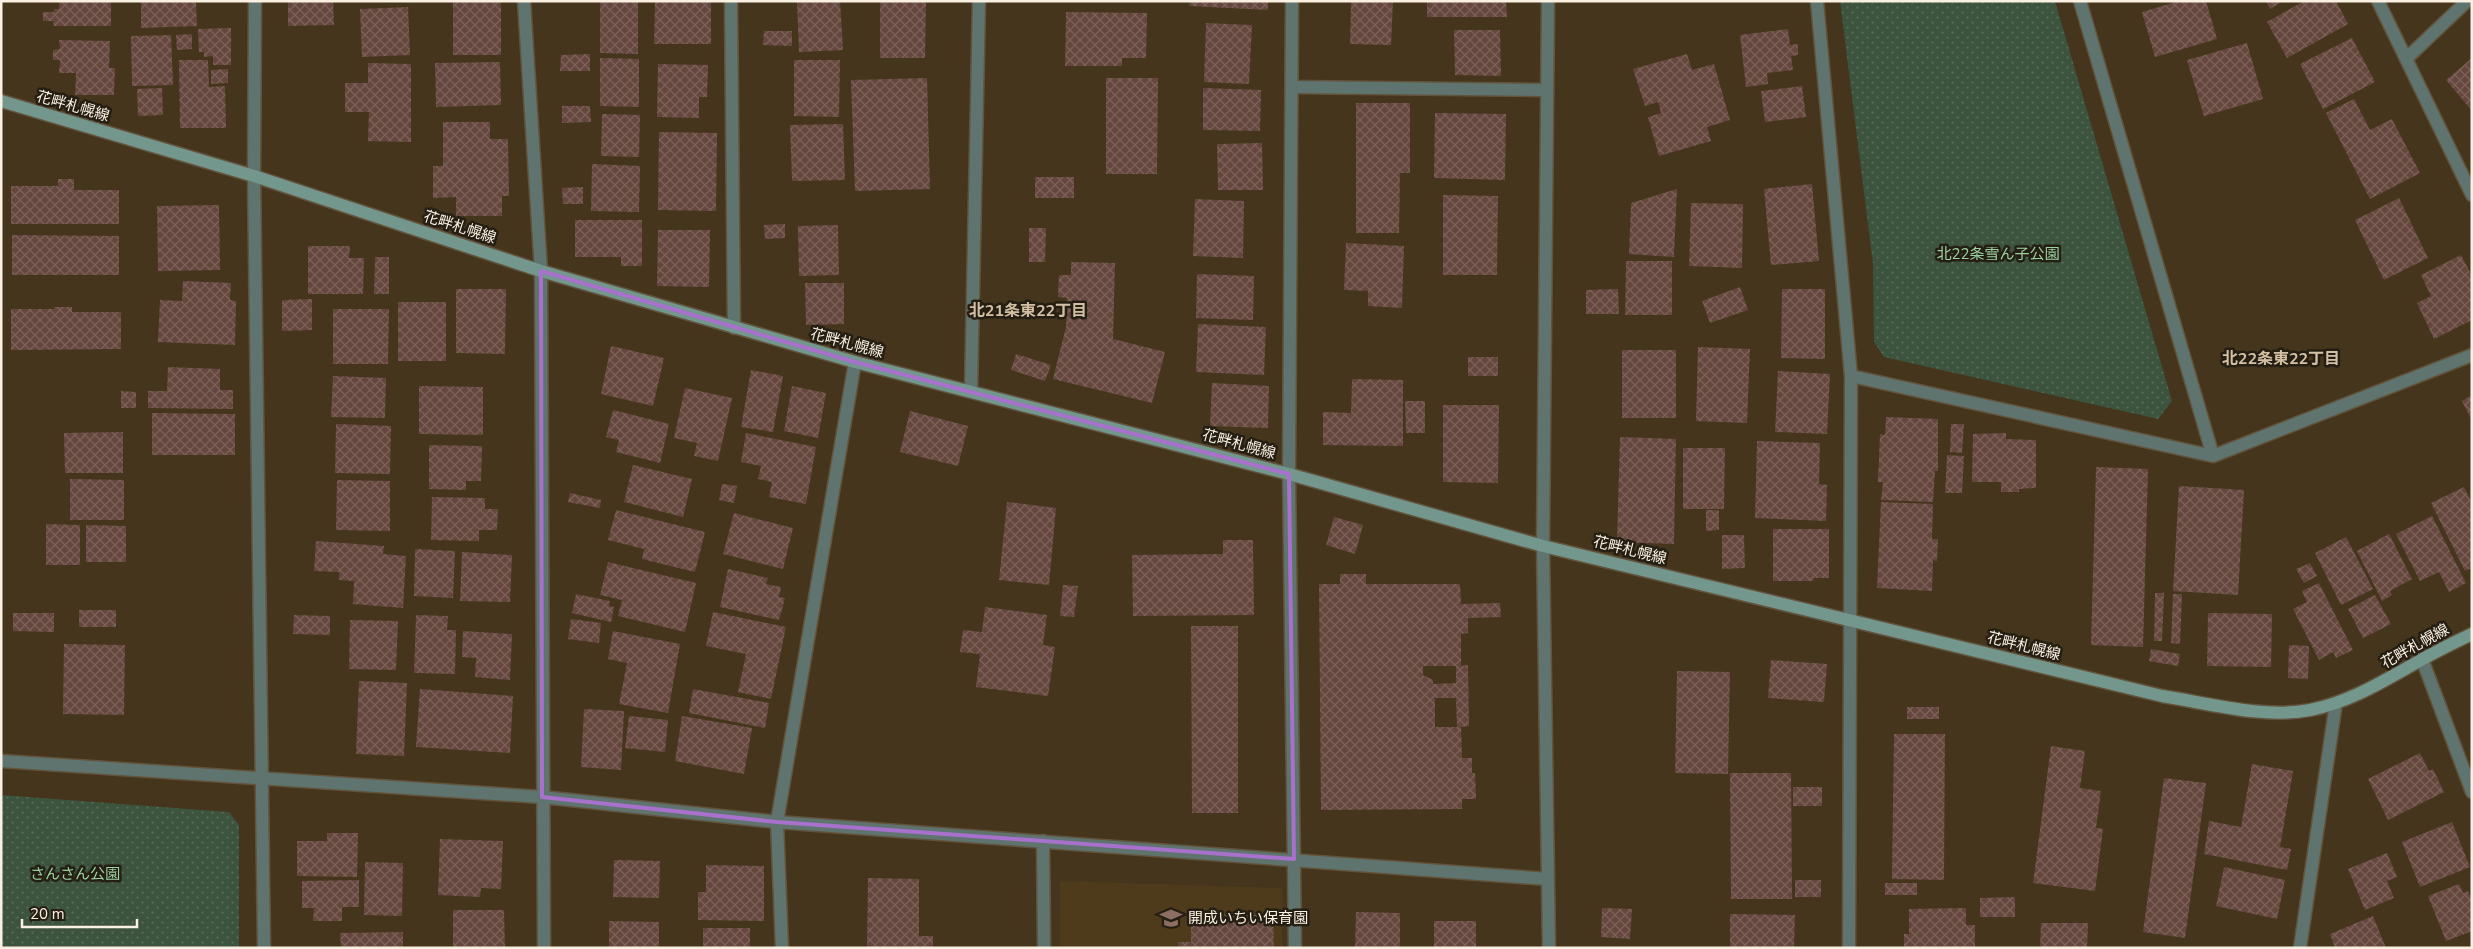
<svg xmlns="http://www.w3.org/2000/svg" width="2473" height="949" font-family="'Nunito Sans','Noto Sans JP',sans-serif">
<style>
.built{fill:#4e3b1b}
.park{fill:url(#park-dots)}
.building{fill:url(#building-cross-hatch);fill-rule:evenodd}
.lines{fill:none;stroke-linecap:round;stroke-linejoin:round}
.service-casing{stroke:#61533c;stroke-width:15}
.minor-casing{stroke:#61533c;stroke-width:15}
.secondary-casing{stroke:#61533c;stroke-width:15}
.service{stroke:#5f746f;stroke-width:12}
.minor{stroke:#5f746f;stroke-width:12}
.secondary{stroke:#73968d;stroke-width:12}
.marked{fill:none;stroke:#a871cb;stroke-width:4;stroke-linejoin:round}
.labels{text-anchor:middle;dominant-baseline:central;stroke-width:5;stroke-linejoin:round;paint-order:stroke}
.street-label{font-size:15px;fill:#fbf1e2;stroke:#251e13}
.park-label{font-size:15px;fill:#9ad1a0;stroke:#251e13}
.poi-label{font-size:15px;fill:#fbf1e2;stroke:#251e13;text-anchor:start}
.neighbourhood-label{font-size:16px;font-weight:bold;fill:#d3c0a4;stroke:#251e13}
</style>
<defs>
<pattern id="park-dots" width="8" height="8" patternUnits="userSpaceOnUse" patternTransform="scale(1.25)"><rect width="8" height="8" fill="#3c533e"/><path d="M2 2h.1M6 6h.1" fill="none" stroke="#596c5a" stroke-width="1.8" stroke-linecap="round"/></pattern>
<pattern id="building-cross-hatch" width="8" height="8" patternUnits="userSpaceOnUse" patternTransform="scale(1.25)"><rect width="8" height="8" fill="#65473e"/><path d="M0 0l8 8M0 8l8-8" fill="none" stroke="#7c625a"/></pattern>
</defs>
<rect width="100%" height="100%" fill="#44351c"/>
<path class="built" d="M1060,881L1282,888V948H1060Z"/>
<path class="park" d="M1840,1H2055L2172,401L2158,419L1884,357L1874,342L1873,264Z
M1,795L229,812L239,825V948H1Z"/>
<path class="building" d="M59,1H111V26H54L53,21H43V12H54V9H59Z
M141,1H196L197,26L141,28Z
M288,1H333L334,25L288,26Z
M453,1H501V55H453Z
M600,1H638V54L600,53Z
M655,1H711V44H654Z
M840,1L843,50L799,52L797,2Z
M880,1H926L925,58H880Z
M1190,1H1268V10L1189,6Z
M1351,1H1393L1391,45L1350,44Z
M1427,1H1506L1507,17H1427Z
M2179,1H2206L2217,39L2155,57L2142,12Z
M2266,1H2283L2270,9Z
M2304,1H2336L2348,24L2287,58L2267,22Z
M408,7L410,55L362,57L360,9Z
M1066,12L1147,13L1146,58H1122V66H1065Z
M1206,23L1252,25L1249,84L1204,82Z
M231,28V65H213V56L204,57V52H199L198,29Z
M1788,29L1790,45L1798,44V55L1791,56L1793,70L1767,73L1768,84L1746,87L1740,35Z
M1454,30H1500L1501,76L1455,75Z
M764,31H792V46L763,45Z
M192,34V49L177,50L176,35Z
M171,35L173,85L132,86L131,36Z
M2352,38L2375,82L2323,109L2300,64Z
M59,40L110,41L109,68H115L114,95H75L76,73H59L60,60H53V50L60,49Z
M2247,43L2263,99L2204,116L2187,60Z
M590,54V71H560L561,55Z
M1687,54L1692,70L1714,64L1730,120L1707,127L1711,141L1659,156L1648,117L1661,113L1658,102L1645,106L1633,69Z
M600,58L639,59V107L600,106Z
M2472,58V111L2446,80Z
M179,60H208L209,87L225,86L226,128H180Z
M794,60H840L839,117L794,116Z
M500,62L501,105L436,107L435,63Z
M368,63L411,64V142L368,141L369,112H345V83H368Z
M658,64L708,65L707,97H699V118L657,117Z
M228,69V83L211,84V70Z
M927,78L930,189L855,191L851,80Z
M1106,78H1158L1157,174H1106Z
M1802,86L1806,117L1765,122L1761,91Z
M162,88L163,115L138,116L137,89Z
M1203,88L1261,90L1260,131L1203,130Z
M2354,99L2370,130L2392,119L2420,173L2370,199L2326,113Z
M1356,103H1410V173H1400L1399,233H1356Z
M562,106H590L591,122L562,123Z
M1435,113L1506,114L1505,180L1434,178Z
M602,114L640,115L639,157L601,156Z
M443,122H490V139H508L509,196H502V216H456V197L433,198V166H443Z
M843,124L845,180L792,181L790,125Z
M659,132L717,133L716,211L658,210Z
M1262,143L1263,190H1218L1217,144Z
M592,164L640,166L639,212L591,211Z
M1035,177H1074V198H1035Z
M58,179H74V190H119V224H11V186H58Z
M1812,184L1819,261L1771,265L1764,189Z
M583,187V204H563L562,188Z
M1677,189L1674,257L1629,254L1631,203Z
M1443,195L1498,196L1497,275H1443Z
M2399,198L2428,258L2384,280L2355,220Z
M1195,199L1244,201L1243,258L1193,256Z
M1691,203L1743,204L1742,268L1689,266Z
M219,205L220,270L158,271L157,206Z
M575,220H642V266H621V257H575Z
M785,224V238L765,239L764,225Z
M838,225L839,275L799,276L798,226Z
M1029,228H1046L1045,262H1029Z
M658,230H710L709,287L657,286Z
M12,235L119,236V275H12Z
M1346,243L1404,246L1402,308L1368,306V291L1344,290Z
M308,246H350L349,258H364L363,294H308Z
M2461,255L2472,276V320L2434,339L2417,303L2431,296L2421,275Z
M375,257H389V294H374Z
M1626,261H1672V315H1625Z
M1071,262L1115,263L1113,339L1165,352L1152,403L1053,379L1066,327L1067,298L1058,297L1059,275H1071Z
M1197,274L1254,276L1253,320L1196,318Z
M183,281L231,283L230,300L236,301L235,345L158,342L160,300L182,301Z
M805,283H844V324L806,325Z
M1740,287L1748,310L1710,323L1702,301Z
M456,289H506L505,354L456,353Z
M1618,289L1619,314H1586V290Z
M1782,289H1825V359L1781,358Z
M312,299V330L282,331V300Z
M398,302H446V361H398Z
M54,307H72V312H121V349L11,350V309H54Z
M333,309H389L388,364H333Z
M1198,324L1266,327L1264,375L1196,372Z
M611,346L664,358L653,406L601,394Z
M1698,347L1750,349L1747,423L1696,421Z
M1622,350H1676V418H1622Z
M1016,354L1051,365L1045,381L1011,370Z
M1468,357H1498V376H1468Z
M168,367L220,369V390H233V409L148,408V391H167Z
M751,370L783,376L773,432L741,427Z
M1778,371L1830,374L1827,434L1775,432Z
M333,376L386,378L385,418L331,417Z
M1352,379L1403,380V446L1323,445V412L1351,413Z
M1212,383L1269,386L1268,428L1210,426Z
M419,386L483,387V435L419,434Z
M792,386L826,393L818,438L784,431Z
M685,388L732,398L718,461L694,456L697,443L674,438Z
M121,391L136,392V408H121Z
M2472,395V421L2462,401Z
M1405,401H1425V433H1406Z
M1443,405H1499L1498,483L1443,482Z
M613,410L669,424L660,463L616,452L619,440L606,437Z
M910,411L968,426L958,466L900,452Z
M152,413L235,414V455H152Z
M1886,417L1938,419V471H1935L1933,502L1881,500L1883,482H1878L1880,434L1885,435Z
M336,424L391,426L390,474L335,473Z
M1951,424H1964L1962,453L1950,452Z
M123,432V473H65L64,433Z
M746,433L816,447L806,504L769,497L772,482L758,479L761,466L741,462Z
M2006,433V439L2036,440V488L2019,489V492H2001V482H1972L1973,434Z
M1620,437L1676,439L1674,544L1617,542Z
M1757,441L1820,443L1819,484L1827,485L1826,521L1755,518Z
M429,445L482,446L481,481H466V490L429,489Z
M1683,448H1725L1724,509H1683Z
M1947,455L1964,456L1962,493H1945Z
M633,465L692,479L683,517L624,502Z
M2096,467L2148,469L2143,647L2091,645Z
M70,479L124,480V520H70Z
M337,480L390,481V531L336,530Z
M722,484L737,486L734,503L719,500Z
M2179,486L2244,490L2238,595L2173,591Z
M2464,487L2472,503V568L2465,571L2431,503Z
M570,493L601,500L600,508L568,502Z
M432,497L485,498V509H498L497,530H479V541L431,540Z
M1007,502L1056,508L1049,585L999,580Z
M1881,502L1933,504L1932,539H1938L1937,561L1933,560L1932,591L1877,588Z
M616,510L705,532L695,572L642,559L644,549L608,540Z
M1706,510H1719V530L1706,531Z
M734,513L793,528L783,569L723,554Z
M2432,516L2466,583L2449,592L2439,572L2420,581L2396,534Z
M1334,517L1363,525L1355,554L1326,545Z
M46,524L80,525V565H46Z
M86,525L126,526V562H86Z
M1773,529H1829V578H1814L1813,581H1773Z
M2389,534L2412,579L2390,591L2392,595L2382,601L2357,551Z
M1722,535H1744L1745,568L1722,569Z
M2346,537L2373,589L2341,605L2315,553Z
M1223,540H1253L1254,615L1133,616L1132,555L1223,554Z
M316,541L384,546L383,554L406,556L403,608L353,604L354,581L339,580V572L314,571Z
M415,549L455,551L453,598L414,596Z
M462,552L512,555L510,602L460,601Z
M608,562L696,583L685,632L618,616L622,600L600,595Z
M2310,563L2317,576L2304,583L2296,569Z
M728,569L768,578L766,584L781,587L779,597L785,598L779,620L720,607Z
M1340,574H1366V584H1460L1461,604L1500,603L1501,617L1468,618V633L1461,634V666L1468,665L1469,726L1461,727L1462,758H1472V773H1475L1476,799H1462V809L1321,810L1319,584H1340ZM1423,666H1456V683L1433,684V680L1423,675ZM1435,698H1456L1457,727H1435Z
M2319,583L2353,650L2336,658L2333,652L2319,660L2293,609L2307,602L2302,591Z
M1063,585L1078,586L1074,617L1060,616Z
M2155,593H2164L2162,641H2154Z
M576,594L610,601L609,606L614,607L611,622L572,613Z
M2173,594H2182L2180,644L2171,643Z
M2375,595L2391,624L2363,638L2348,609Z
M985,607L1047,615L1043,645L1055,647L1048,696L976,687L980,654L960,652L963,630L982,632Z
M79,610H116V627H79Z
M713,612L786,627L771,699L738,692L746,654L706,646Z
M13,613H54V632L13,631Z
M2208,613L2272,614L2271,667L2207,666Z
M294,615L330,616V635L293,634Z
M416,615L448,616L447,630H456L455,674L414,673Z
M571,619L601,623L599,643L568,639Z
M350,620L398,621L396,670L349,669Z
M1191,626H1238V813H1192Z
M463,631L512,634L510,680L475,677L476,658L462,657Z
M613,631L680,644L668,713L619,704L627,663L608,659Z
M64,644L125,645L124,715L63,714Z
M2289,645L2309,646L2308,679L2288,678Z
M2151,649L2180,654L2178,666L2149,661Z
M1771,660L1827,664L1824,702L1768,698Z
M1677,671L1730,672L1728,774L1675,773Z
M359,681L407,683L404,756L356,754Z
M420,689L513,696L510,753L416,747Z
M693,689L769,703L765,728L689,713Z
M1907,707H1939V719H1907Z
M584,709L624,711L621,770L581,767Z
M629,716L668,720L665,752L625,748Z
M682,716L752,728L744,774L675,761Z
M1894,734H1945L1944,880L1892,879Z
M2051,746L2085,751L2080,788L2101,791L2096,828L2103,829L2095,891L2033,883Z
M2420,753L2429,771L2433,769L2444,792L2388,820L2368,779Z
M2252,764L2293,771L2280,847L2291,849L2287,870L2204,854L2209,821L2241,827Z
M1730,773H1791L1792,899H1731Z
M2164,778L2206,783L2185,938L2143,932Z
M1793,787H1822V806H1793Z
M2452,822L2470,867L2420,887L2402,842Z
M327,833H358L357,877L297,876V841H327Z
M440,839L503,841L501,889L481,888L480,897L438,895Z
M2387,853L2397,877L2387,881L2394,898L2365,910L2348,869Z
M614,860L660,861L659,898L613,897Z
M365,862L403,863L402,916L364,915Z
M706,865L764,866V921L698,920V892H706Z
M2224,867L2285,880L2277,919L2216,906Z
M868,878L919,879V936H933V948H867Z
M359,880V907H342V921H313L314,908H302V881Z
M1795,880H1821V897H1795Z
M1885,883H1917V895H1885Z
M2459,884L2463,893L2468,891L2472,900V931L2446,941L2428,896Z
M2015,897V917H1980V898Z
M1602,908L1632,909L1630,939L1601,937Z
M1966,908V925H1975V948H1904V934H1909V909Z
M453,910H504L505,948H453Z
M1356,912L1400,913V948H1355Z
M1730,914L1795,915L1794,948H1730Z
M1273,915L1274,948H1178V942H1191V916Z
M2373,916L2386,948H2335L2330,934Z
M609,921L659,922V948H609Z
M1434,921H1476V948H1434Z
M2041,923H2088L2087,948H2040Z
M703,928H750V948H703Z
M403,932V948H341L340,933Z"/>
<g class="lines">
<g class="service-casing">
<path id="service" d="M1292,87L1547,90"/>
</g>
<g class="minor-casing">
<path id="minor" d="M255,1L254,176L264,948
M524,1L541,271L544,948
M731,1L734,328
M1292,1L1289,474L1295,948
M1548,1L1543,546L1549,948
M1817,1L1851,376L1849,948
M2080,1L2213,456
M2378,1L2472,195
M2406,59L2467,1
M1851,376L2213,456L2472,355
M971,391L979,1
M2422,659L2472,792
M1,761L542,797L777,822L1548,879
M1043,841L1044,948
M782,948L777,822L855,362
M2300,948L2336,703"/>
</g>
<g class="secondary-casing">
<path id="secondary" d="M1,101L254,176L541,271L855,362L1289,474L1543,546L2162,696C2207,703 2264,719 2310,710C2351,702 2385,680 2421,660C2437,651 2455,642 2472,634"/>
</g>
<use href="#service" class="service"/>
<use href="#minor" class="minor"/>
<use href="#secondary" class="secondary"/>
</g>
<path class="marked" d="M541,271L855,362L1289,474L1294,859L777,822L542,797Z"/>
<defs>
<g id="school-bare" transform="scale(1.725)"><path d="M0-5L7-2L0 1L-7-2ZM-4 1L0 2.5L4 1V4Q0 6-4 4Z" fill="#8d6e63" stroke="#251e13" stroke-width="2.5" paint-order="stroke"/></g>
</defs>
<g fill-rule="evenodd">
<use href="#school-bare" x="1171" y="918"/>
</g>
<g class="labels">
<g class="street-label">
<text transform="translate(73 106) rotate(16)">花畔札幌線</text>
<text transform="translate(460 227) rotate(18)">花畔札幌線</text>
<text transform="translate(847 343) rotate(15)">花畔札幌線</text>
<text transform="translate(1239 444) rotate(15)">花畔札幌線</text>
<text transform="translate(1630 550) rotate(14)">花畔札幌線</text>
<text transform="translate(2024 646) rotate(14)">花畔札幌線</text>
<text transform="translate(2415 646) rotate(-29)">花畔札幌線</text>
</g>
<g class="park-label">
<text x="1998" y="254">北22条雪ん子公園</text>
<text x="75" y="874">さんさん公園</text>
</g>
<g class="poi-label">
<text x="1188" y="918">開成いちい保育園</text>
</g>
<g class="neighbourhood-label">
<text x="1028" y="311">北21条東22丁目</text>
<text x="2281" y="359">北22条東22丁目</text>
</g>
</g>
<rect width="2473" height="949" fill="none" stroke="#fbf1e2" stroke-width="5"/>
<path d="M22 919v8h115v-8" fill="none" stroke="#fbf1e2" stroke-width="2.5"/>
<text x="30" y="919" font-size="15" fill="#fbf1e2" stroke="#251e13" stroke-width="4" paint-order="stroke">20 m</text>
</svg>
